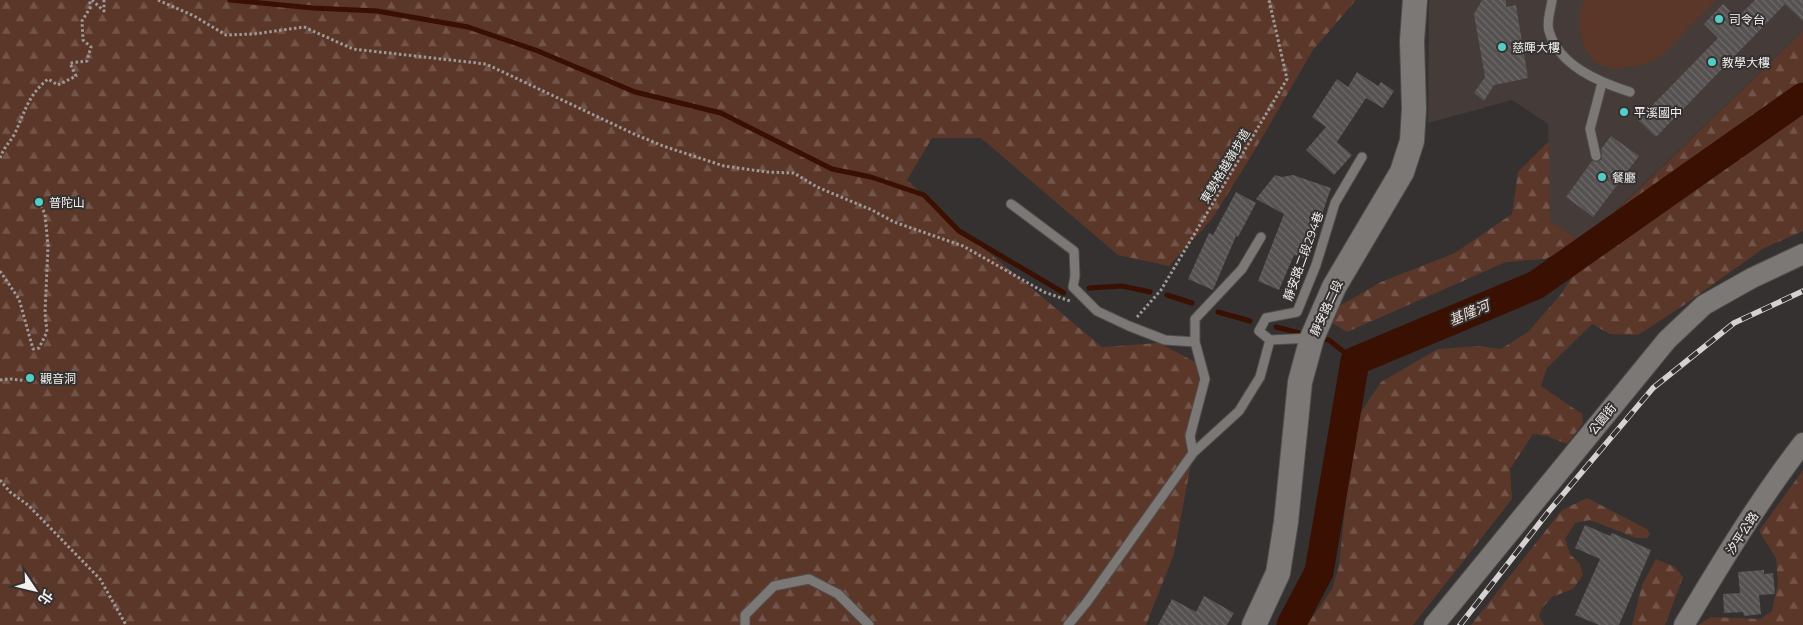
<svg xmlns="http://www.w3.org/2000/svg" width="1803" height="625" font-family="Montserrat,'Noto Sans TC',sans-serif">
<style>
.built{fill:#453b38}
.forest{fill:url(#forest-firs)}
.garden{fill:#5b372a}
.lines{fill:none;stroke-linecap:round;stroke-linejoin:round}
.stream{stroke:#391001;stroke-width:5}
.river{stroke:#391001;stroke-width:29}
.building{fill:url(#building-back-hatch)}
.service-casing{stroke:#504d4c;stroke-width:11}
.tertiary-casing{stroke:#504d4c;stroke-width:22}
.secondary-casing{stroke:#504d4c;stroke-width:26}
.path{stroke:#9d9a99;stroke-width:3;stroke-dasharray:2.5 2.5;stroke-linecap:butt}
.service{stroke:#7b7876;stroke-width:9}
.tertiary{stroke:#7b7876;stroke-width:20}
.secondary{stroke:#7b7876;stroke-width:24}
.rail-casing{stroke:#d5d3d2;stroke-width:5.5}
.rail{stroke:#343130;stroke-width:4;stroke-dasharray:11;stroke-linecap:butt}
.poi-dot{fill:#54cdc7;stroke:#343130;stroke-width:2}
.labels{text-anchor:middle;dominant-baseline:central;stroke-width:4;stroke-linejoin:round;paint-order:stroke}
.poi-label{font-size:12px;fill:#f3f1f0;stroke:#343130;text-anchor:start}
.street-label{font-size:12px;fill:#f3f1f0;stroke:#343130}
.water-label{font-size:14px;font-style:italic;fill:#f1ded7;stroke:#343130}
</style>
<defs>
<pattern id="forest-firs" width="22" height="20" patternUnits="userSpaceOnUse" patternTransform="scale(1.25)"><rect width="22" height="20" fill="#5b372a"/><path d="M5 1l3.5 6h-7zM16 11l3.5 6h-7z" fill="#735449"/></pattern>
<pattern id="building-back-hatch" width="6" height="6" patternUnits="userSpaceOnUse" patternTransform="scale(1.25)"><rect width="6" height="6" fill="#555251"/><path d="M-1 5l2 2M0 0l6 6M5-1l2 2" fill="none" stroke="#6e6b6a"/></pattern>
</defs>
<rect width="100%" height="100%" fill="#343130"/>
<path class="built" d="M1429,0H1803V31L1582,243L1550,220L1548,124L1512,100L1428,123Z"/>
<path class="forest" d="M0,0H1356L1313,50L1253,153L1212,219L1169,266L1118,255L981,138H932L907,180L944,215L1102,347L1159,343L1197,363L1202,404L1174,554L1146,625H0Z
M1803,31V231L1764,248L1684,305L1638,335L1610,334L1592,324L1547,368L1541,386L1582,414L1583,423L1567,444L1547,436L1533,434L1510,469L1512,499L1413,625H1307L1332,589L1339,566L1351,454L1359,415L1381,382L1438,349L1479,346L1501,349L1528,332L1562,293L1579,266L1560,252L1545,259L1506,262L1347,332L1331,322L1336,308L1381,282L1455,253L1512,214L1518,172L1549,141L1550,220L1583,243Z
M1803,470V625H1698L1711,617L1760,619L1772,611L1778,583L1776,558L1759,531Z
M1587,498L1647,529L1650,534L1647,538H1636L1590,520L1575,523L1565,539L1570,554L1580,564L1583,575L1573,589L1552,597L1542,608L1539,616L1544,625H1471L1562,510Z
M1656,559L1675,567L1683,577L1665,625H1632L1642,585Z"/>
<path class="garden" d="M1585,0H1716L1659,58L1645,64L1615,69L1595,63L1583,45L1580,32V8Z"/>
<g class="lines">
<path class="stream" d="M230,0L313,8L377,11L468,27L538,51L635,92L721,113L832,169L871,177L924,195L959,231L1064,293
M1089,288L1122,286L1150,292
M1167,295L1192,303
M1218,312L1250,321
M1276,327L1307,335
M1320,338L1329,340L1355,361"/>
<path class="river" d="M1291,625L1319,572L1355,361L1536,285L1803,97"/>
</g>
<path class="building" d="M1482,0H1506V7L1516,5L1528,78L1494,85L1484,101L1474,93L1485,77L1474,14Z
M1755,0H1803V21L1785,4L1656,137L1638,120L1718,38L1704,24L1723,4L1737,18Z
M1357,72L1378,86L1381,82L1394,91L1383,108L1366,98L1337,142L1352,155L1334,175L1306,150L1326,127L1312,117L1337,79L1348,87Z
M1611,136L1639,156L1593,217L1566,197L1592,161L1597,162L1601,160L1602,155L1601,149Z
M1275,175L1282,177L1293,175L1331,188L1307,259L1294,255L1279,290L1258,281L1284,214L1256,199Z
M1236,192L1256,203L1238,237L1236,236L1213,290L1188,279L1209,233L1213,235Z
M1585,525L1610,536L1612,533L1651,550L1619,625H1599L1575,615L1600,559L1575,548Z
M1764,570V574L1773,573L1775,594L1759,595L1761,614L1744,616L1743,612L1724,613L1723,594L1740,593L1738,572Z
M1204,596L1234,613L1227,625H1158L1172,599L1196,612Z"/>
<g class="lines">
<g class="service-casing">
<path id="service" d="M1552,0C1551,9 1546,22 1549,31C1559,66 1599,82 1630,92
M1596,156L1590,129L1602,83
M1011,204L1074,251L1075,276L1073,287L1097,311L1129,326L1165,340L1195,342
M1270,340L1259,331L1266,318L1297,312L1316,265L1335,203L1362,157
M1193,453L1190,436L1205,379L1195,342V319L1242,269L1261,237
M745,625V615L774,586L809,579L838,594L869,625
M1068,625L1087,602L1193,453L1239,411L1260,377L1270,340L1311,338"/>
</g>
<g class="tertiary-casing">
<path id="tertiary" d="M1434,625L1667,340L1704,305L1752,278L1803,254
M1684,625C1721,563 1759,500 1803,443"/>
</g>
<g class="secondary-casing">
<path id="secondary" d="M1254,625L1278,573L1286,522L1300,382L1312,338L1334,287L1402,172L1412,141L1414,109L1412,41L1415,0"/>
</g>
<path class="path" d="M92,0L104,11V0
M158,0L194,16L226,35L254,34L304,27L353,49L486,64L634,134L663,146L724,166L767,172L794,173L817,187L872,210L894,222L963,246L1044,292L1070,301
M0,158C3,149 9,143 14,135C25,113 27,96 48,79L58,85L76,76L70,63L87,61L91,47L83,40L82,21L90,8V0
M0,271L19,299L33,349L39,348L47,332L45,313L48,246L45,214L39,202
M1137,317L1161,290L1287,79L1269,0
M0,380L11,379L28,381
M0,480L10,492L28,505L100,579L126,625"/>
<use href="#service" class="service"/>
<use href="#tertiary" class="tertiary"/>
<use href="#secondary" class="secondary"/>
<g class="rail-casing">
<path id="rail" d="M1460,625L1549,511L1653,388L1734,323L1803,291"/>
</g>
<use href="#rail" class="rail"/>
</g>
<g class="poi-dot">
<circle cx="1719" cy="19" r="5"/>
<circle cx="1502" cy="47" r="5"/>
<circle cx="1712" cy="62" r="5"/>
<circle cx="1624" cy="112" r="5"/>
<circle cx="1602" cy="177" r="5"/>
<circle cx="39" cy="202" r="5"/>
<circle cx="30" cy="378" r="5"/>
</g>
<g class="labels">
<g class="poi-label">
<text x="1729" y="19">司令台</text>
<text x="1512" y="47">慈暉大樓</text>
<text x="1722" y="62">教學大樓</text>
<text x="1634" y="112">平溪國中</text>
<text x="1612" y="177">餐廳</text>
<text x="49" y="202">普陀山</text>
<text x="40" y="378">觀音洞</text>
</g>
<g class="street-label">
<text transform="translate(1225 166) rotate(-59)">東勢格越嶺步道</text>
<text transform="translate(1303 256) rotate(-70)">靜安路二段294巷</text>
<text transform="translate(1326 308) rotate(-65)">靜安路二段</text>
<text transform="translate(1602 419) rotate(-51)">公園街</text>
<text transform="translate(1742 533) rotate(-57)">汐平公路</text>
</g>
<g class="water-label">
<text transform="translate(1469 313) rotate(-23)">基隆河</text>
</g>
</g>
<g transform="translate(35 590) rotate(125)" stroke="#343130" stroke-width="4" paint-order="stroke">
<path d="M0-4L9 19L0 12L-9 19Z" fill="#f3f1f0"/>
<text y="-8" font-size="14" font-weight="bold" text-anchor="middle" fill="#f3f1f0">北</text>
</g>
</svg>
